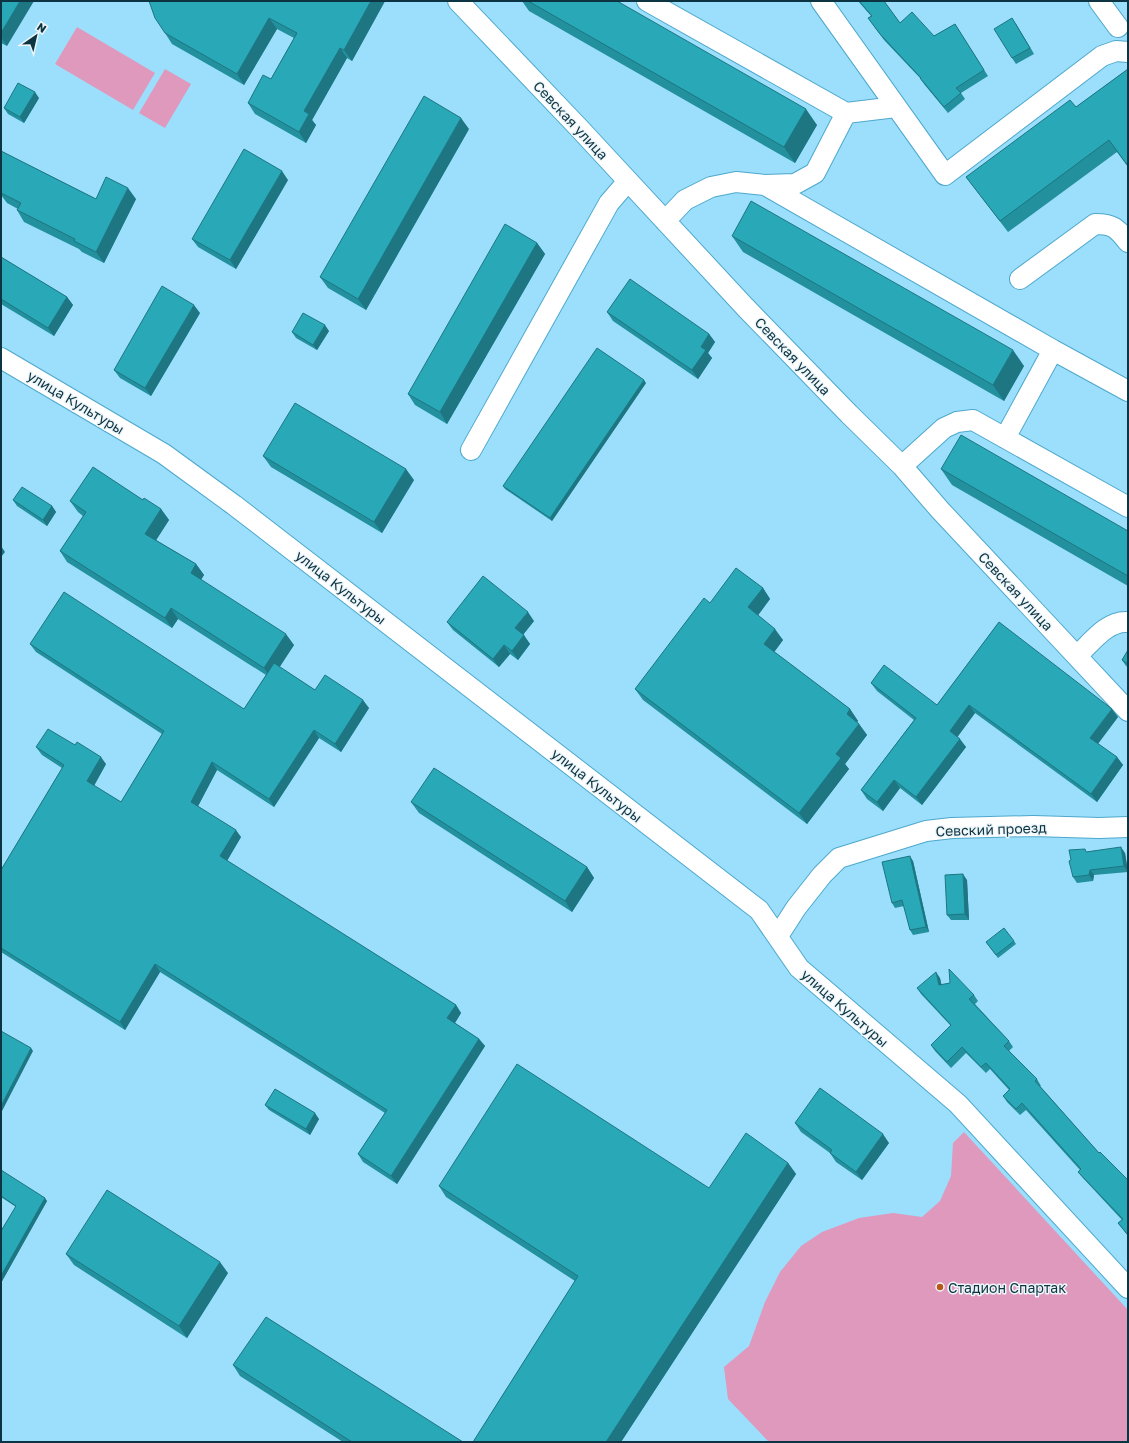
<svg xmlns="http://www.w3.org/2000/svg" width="1129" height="1443" font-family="'Golos Text',sans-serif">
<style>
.garden{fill:#df99bd}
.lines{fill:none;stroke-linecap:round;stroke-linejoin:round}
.minor-casing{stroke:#4ea8cc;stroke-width:22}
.minor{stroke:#fff;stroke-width:20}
.wall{fill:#23909e}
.shaded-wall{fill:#1d7681}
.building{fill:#29a8b8;stroke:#1d7681}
.poi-dot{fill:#b9571b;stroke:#eef6fa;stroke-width:1.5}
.labels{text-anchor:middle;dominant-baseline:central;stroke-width:3;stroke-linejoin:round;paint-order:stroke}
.street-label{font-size:14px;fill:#0c3442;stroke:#eef6fa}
.poi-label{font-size:14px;fill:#0c3442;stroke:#eef6fa;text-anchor:start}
</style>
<rect width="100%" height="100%" fill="#9bdffd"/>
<path class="garden" d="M77,27L155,73L133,110L55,64Z
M165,69L191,84L165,128L139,113Z
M964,1132L1128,1310V1442H769L728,1399L724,1367L749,1346L765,1302L780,1272L801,1246L822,1232L859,1218L893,1213L922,1217L940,1201L951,1176L953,1143Z"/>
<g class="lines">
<g class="minor-casing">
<path id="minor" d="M458,1L579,128L745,307L849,414L902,466L940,510L1128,711
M647,1L846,113
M821,1L945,175L1102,56L1116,51L1128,52
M1099,1L1118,27
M765,185L795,184L815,173L846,113L896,107
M665,221L685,200L711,187L736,182L765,185L1053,350L1005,438
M1020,279L1095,224C1113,224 1117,228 1128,242
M1053,350L1128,391
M1,358L164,454L234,505L759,910L799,968L958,1104L1128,1288
M471,450L609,203L628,181
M902,466L944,428L957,422L973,420L1128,507
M1077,656C1091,643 1107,620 1128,622
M778,936L796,908L822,875L839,858L926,831L952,828L1033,826L1099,828L1128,827"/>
</g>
<use href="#minor" class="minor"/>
</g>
<path class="wall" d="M1,1L7,46L1,43Z
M385,1L352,61L347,58L312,120L316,125L306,143L255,114L248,103L271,79L294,38L277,29L244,85L172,44L165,33Z
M522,1H617L817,125L795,163L529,11Z
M858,1H884L900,23L934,36L955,24L988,76L961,93L965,99L948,113L924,84L920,78L884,40L868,18L871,16Z
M1016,24L1034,54L1016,64L1012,58Z
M1128,69V167L1117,152L1008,232L966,177L1076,107Z
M39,98L24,123L8,114L4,108Z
M469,129L366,310L328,288L320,277Z
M1,151L96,199H136L104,263L82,252L79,249L24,222L17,210L18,209L7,203L1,195Z
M288,180L236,269L198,247L192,239Z
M732,236L1024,366L1004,401L743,252Z
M537,243L545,254L447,424L415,405L408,394Z
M1,257L67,297L73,305L54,336L1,304Z
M607,312L709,334L715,342L708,353L712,358L698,379L613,321Z
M200,313L151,396L120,378L114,370Z
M329,331L317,350L296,338L292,332Z
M646,383L552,521L505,489L503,486Z
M263,456L414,480L382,533L271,467Z
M941,469L1128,531V586L952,485Z
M13,500L52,506L56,512L47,526L17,506Z
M143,500L161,509L169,520L156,540L196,564L204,575L201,580L294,645L279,667L315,690L369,708L341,752L319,738L274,807L217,770L198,806L241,837L227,861L456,1005L461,1013L455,1023L479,1039L485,1046L397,1184L363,1162L358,1154L385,1113L160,972L125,1030L1,952V870L62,768L42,755L36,747L106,764L94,786L121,802L162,734L36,652L30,644L244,709L266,675L178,619L172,628L67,562L60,551L83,516L78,512L70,501Z
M763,588L770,599L758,615L783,640L774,652L850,709L858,721L857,722L859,724L867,735L845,764L849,769L807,824L643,700L635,689L710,603Z
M534,621L523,635L530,644L518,660L510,654L499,667L453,630L447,622Z
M999,622L1118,717L1098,744L1117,757L1123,765L1097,802L975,713L957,737L966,747L922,805L900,788L883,811L867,799L861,790L914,720L877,691L871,683L937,705Z
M1128,650V667L1126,666L1122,660Z
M411,802L587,867L594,878L572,912L419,813Z
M1087,852L1125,853L1128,872L1094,875L1093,881L1077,883L1073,877L1071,860Z
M913,861L929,932L913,935L910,930L904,906L895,908L892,903Z
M967,880L969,920H951L947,915Z
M1014,941L1016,944L998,958L986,942Z
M940,978L941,984L974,995L978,1001L975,1004L1009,1041L1013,1047L1009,1051L1037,1079L1041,1086H1040L1099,1153L1128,1180V1236L1118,1223L1122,1220L1083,1178L1078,1172L1080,1170L1026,1110L1020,1115L1007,1102L1003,1096L1009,1090L990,1069L986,1073L966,1053L951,1068L935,1051L931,1045L951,1026L921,994L917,988Z
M265,1105L319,1119L310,1135L269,1110Z
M795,1123L889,1143L862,1180L836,1162L830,1153L801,1132Z
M788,1163L796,1174L621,1442H473L575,1281L446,1197L439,1186L709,1188Z
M1,1170L47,1201L1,1283V1231L16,1207L1,1197Z
M66,1254L228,1273L187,1338L74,1265Z
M233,1365L463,1442H343L240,1376Z"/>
<path class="shaded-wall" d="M20,1H34L7,46L1,37V33Z
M371,1H385L352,61L344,50Z
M269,18L277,29L244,85L237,74Z
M1012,18L1016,24L1034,54L1030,48Z
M340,48L347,58L312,120L316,125L306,143L299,132L304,111Z
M35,92L39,98L24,123L20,117Z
M806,109L817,125L795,163L784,147Z
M461,118L469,129L366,310L358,299Z
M282,171L288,180L236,269L230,260Z
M128,188L136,199L104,263L96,252Z
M537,243L545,254L447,424L440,412Z
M67,297L73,305L54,336L48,328Z
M194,305L200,313L151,396L145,388Z
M325,325L329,331L317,350L313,345Z
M709,334L715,342L708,353L712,358L698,379L692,370L701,347Z
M1013,350L1024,366L1004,401L993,385Z
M644,380L646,383L552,521L550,518Z
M406,469L414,480L382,533L374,522Z
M52,506L56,512L47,526L43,520Z
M161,509L169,520L153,545L145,534Z
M1,546L5,552L1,557Z
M196,564L204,575L198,584L191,573Z
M763,588L770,599L756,618L748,607Z
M171,608L178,619L172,628L165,618Z
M528,612L534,621L521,637L515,628Z
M775,629L783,640L772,655L764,644Z
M286,634L294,645L272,679L264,668Z
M524,635L530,644L518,660L512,651Z
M504,645L510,654L499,667L493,659Z
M363,700L369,708L341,752L335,744Z
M969,705L975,713L956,739L950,731Z
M850,709L858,721L854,725L847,714Z
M1112,709L1118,717L1096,746L1090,738Z
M859,724L867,735L845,764L849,769L807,824L799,813L836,754Z
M314,730L319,738L274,807L269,799Z
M960,739L966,747L922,805L916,797Z
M101,757L106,764L92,789L87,781Z
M1117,757L1123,765L1097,802L1091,794Z
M212,762L217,770L196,810L191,802Z
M894,780L900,788L883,811L877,802Z
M236,830L241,837L225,864L220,856Z
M1121,847L1125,853L1128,872L1124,866Z
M910,856L913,861L929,932L926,927Z
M587,867L594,878L572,912L565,901Z
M1090,870L1094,875L1093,881L1089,875Z
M963,874L967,880L969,920L965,914Z
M155,964L160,972L125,1030L120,1022Z
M936,972L940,978L943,991L939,985Z
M456,1005L461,1013L453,1026L447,1018Z
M479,1039L485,1046L397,1184L391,1176Z
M31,1048L33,1051L1,1113V1106Z
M315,1113L319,1119L310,1135L306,1129Z
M883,1134L889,1143L862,1180L856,1172Z
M788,1163L796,1174L621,1442H606Z
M45,1198L47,1201L1,1283V1276Z
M220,1262L228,1273L187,1338L179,1326Z"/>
<path class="building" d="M1,1H20L1,33Z
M149,1H371L344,50L340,48L304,111L309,114L299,132L248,103L263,75L271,79L297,33L269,18L237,74L165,33L155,18Z
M528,1H617L806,109L784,147Z
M859,1H884L900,23L912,12L934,36L955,24L984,70L956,88L961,93L944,107L920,78H921L880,34L868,18L872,16Z
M1012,18L1030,48L1012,58L994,29Z
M1128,69V166L1109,140L1000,221L966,177L1070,100L1076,107Z
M18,83L35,92L20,117L4,108Z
M424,96L461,118L358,299L320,277Z
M244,149L282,171L230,260L192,239Z
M1,151L96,199L106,177L128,188L96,252L74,241L75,239L17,210L21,203L1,193Z
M751,201L1013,350L993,385L732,236Z
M505,224L537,243L440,412L408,394Z
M1,257L67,297L48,328L1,299Z
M630,279L709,334L701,347L706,350L692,370L607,312Z
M162,286L194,305L145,388L114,370Z
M303,313L325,325L313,345L292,332Z
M597,348L644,380L550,518L503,486Z
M295,403L406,469L374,522L263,456Z
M961,435L1128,531V576L941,469Z
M93,467L143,500L144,498L161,509L145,534L196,564L191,573L286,634L264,668L171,608L165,618L60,551L86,512L70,501Z
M22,487L52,506L43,520L13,500Z
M736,568L763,588L748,607L775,629L764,644L850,709L847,714L859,724L836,754L841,758L799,813L635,689L704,598L710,603Z
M483,576L528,612L515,628L524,635L512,651L504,645L493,659L447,622Z
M64,592L244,709L274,663L315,690L325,675L363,700L335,744L314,730L269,799L212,762L191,802L236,830L220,856L456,1005L447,1018L479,1039L391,1176L358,1154L387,1110L155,964L120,1022L1,948V870L64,765L36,747L48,729L75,745L77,742L101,757L87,781L121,802L164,731L30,644Z
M999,622L1112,709L1090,738L1117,757L1091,794L969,705L950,731L960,739L916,797L894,780L877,802L861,790L916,718L871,683L884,665L937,705Z
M1128,650V664L1122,660Z
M434,768L587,867L565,901L411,802Z
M1121,847L1124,866L1090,870L1089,875L1073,877L1069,861L1071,860L1069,850L1085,849L1086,852Z
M910,856L926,927L910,930L902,900L892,903L882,862Z
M963,874L965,914L947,915L945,875Z
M1004,928L1014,941L996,955L986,942Z
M949,969L974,995L969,999L1009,1041L1004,1046L1037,1079L1035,1081L1099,1153L1100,1152L1128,1180V1235L1118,1223L1123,1219L1078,1172L1081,1169L1022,1103L1016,1109L1003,1096L1010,1089L986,1063L981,1067L962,1047L947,1062L931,1045L951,1025L917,988L936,972L939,985L950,983Z
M1,1031L31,1048L1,1106Z
M517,1064L709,1188L746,1133L788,1163L606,1442H473L578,1276L439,1186Z
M820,1088L883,1134L856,1172L830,1153L832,1150L795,1123Z
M275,1089L315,1113L306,1129L265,1105Z
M1,1170L45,1198L1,1276V1231L16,1206L1,1196Z
M107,1190L220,1262L179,1326L66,1254Z
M266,1317L463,1442H352L233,1365Z"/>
<circle class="poi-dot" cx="940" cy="1287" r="4"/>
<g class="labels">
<g class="street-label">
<text transform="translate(571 120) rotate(47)">Севская улица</text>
<text transform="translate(793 356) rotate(46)">Севская улица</text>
<text transform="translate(76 402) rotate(31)">улица Культуры</text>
<text transform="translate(341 587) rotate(38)">улица Культуры</text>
<text transform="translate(1016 591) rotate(47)">Севская улица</text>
<text transform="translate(597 785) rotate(38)">улица Культуры</text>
<text transform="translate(991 829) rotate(-2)">Севский проезд</text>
<text transform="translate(845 1008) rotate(41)">улица Культуры</text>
</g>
<g class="poi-label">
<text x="948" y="1287">Стадион Спартак</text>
</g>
</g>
<rect width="1129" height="1443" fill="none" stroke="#0c3442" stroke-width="4"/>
<g transform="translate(36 36) rotate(34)" stroke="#eef6fa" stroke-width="3" paint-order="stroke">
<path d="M0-3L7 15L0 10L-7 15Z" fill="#0c3442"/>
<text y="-6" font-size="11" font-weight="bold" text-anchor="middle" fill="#0c3442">N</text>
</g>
</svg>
